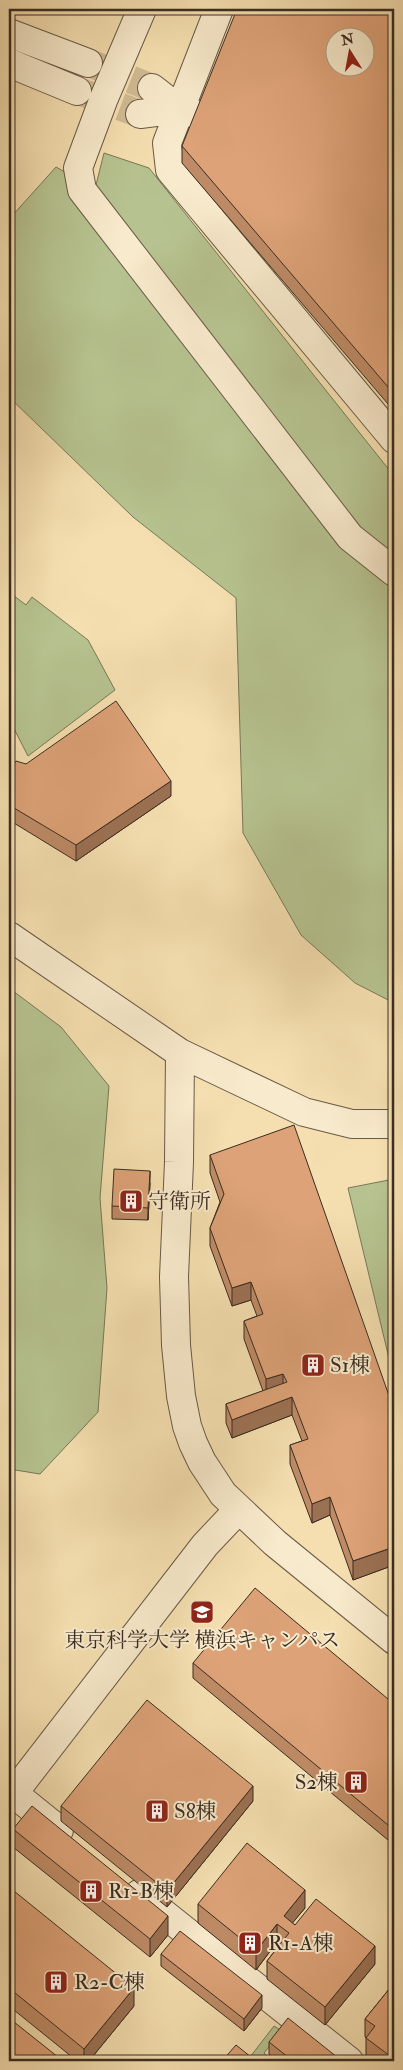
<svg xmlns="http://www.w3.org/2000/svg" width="403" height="2070" font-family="'IM FELL Double Pica','Noto Serif JP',serif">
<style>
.green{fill:#b6c390;stroke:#787859}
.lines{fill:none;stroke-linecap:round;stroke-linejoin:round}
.minor-tunnel{stroke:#d0bb94;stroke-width:28;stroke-dasharray:28 14;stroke-linecap:butt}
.minor-casing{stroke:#695a46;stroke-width:30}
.minor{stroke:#f8eacc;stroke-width:28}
.wall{fill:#be8b66;stroke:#3a2d22}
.shaded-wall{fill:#9b7153;stroke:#3a2d22}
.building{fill:#dda277;stroke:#3a2d22;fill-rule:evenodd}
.labels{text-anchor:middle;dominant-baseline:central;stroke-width:4;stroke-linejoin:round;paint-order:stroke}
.poi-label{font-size:21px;fill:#3a2d22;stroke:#f8eacc;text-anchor:start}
</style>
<rect width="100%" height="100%" fill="#f5dfb0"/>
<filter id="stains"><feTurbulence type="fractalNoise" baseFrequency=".004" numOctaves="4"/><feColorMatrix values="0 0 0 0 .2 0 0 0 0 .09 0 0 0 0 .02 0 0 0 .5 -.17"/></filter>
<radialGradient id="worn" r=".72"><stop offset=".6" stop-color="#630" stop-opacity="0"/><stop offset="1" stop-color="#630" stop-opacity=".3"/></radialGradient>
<path class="green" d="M104,153L149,168L394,476V1003L355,983L301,935L243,833L236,598L133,517L9,397V223L11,217L56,167L81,181L96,185Z
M9,592L26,605L32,597L88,640L115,690L28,756L9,719Z
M9,988L61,1027L109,1086L100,1198L107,1288L98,1412L40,1474L9,1469Z
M394,1179V1379L348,1188Z
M274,2026L282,2031L264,2053L273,2061H247Z"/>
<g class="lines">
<path class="minor-tunnel" d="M92,64L152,88
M81,92L140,114"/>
<g class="minor-casing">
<path id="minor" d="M142,9L104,98L78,168L82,190L350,537L394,572
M219,9L167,143L170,170L394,439
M9,33L88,63
M9,63L77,91
M152,88L179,109L195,114
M140,114L179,109
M9,936L180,1053L304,1112L352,1124H394
M180,1053L179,1162L174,1277L176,1345L181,1396L187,1426L193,1443L202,1462L223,1494L275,1543L394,1640
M13,1793L59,1830
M9,1799L205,1545L239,1509
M139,1894L349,2061"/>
</g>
<use href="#minor" class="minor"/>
</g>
<path class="wall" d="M394,9V411L182,163V146Z
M26,764L171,796L76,861L9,820V773Z
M210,1155L394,1410V1565L353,1580L330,1515L312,1523L290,1464V1445L302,1441L292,1415L232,1438L226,1423V1404L263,1391L244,1339V1321L257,1316L251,1300L232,1306L210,1246V1228L220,1202L210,1173Z
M150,1183L148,1220L112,1219V1206Z
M193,1663L394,1704V1845L193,1678Z
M253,1801L167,1907L61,1821V1806Z
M13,1829L168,1935L150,1957L13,1847Z
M9,1887L134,2006L89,2061H77L9,2006Z
M198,1904L305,1908L292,1923L295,1925L375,1964L325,2025L267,1979V1961L280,1944L277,1942L256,1970L198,1923Z
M161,1954L262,2008L244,2031L161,1966Z
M394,1983V2061H373L366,2056V2038L365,2037V2019Z
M269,2042L342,2061H278L269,2054Z"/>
<path class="shaded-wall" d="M171,781V796L76,861V845Z
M150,1171V1183L148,1220V1208Z
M251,1282V1300L232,1306V1288Z
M283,1374V1392L266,1398V1379Z
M292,1397V1415L232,1438V1420Z
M330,1497V1515L312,1523V1504Z
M394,1547V1565L353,1580V1561Z
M253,1786V1801L167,1907V1891Z
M305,1890V1908L286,1931L284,1916Z
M168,1916V1935L150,1957V1939Z
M277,1924V1942L256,1970V1951Z
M375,1946V1964L325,2025V2007Z
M134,1988V2006L89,2061H84V2049Z
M262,1995V2008L244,2031V2019Z"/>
<path class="building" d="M237,9H394V394L182,146ZM336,38H366V68H336Z
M116,701L171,781L76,845L9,805V773L16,761L26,764Z
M294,1125L394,1410V1547L353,1561L330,1497L312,1504L290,1445L308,1439L292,1397L232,1420L226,1404L287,1382L283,1374L266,1379L244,1321L263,1314L251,1282L232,1288L210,1228L224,1194L210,1155Z
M114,1169L150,1171L148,1208L112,1206Z
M255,1588L394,1704V1830L193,1663Z
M147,1700L253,1786L167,1891L61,1806Z
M32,1806L168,1916L150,1939L13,1829Z
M247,1843L305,1890L284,1916L295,1925L316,1899L375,1946L325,2007L267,1961L289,1933L277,1924L256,1951L198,1904Z
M9,1887L134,1988L84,2049L9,1988Z
M180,1931L262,1995L244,2019L161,1954Z
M394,1983V2059L366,2038L375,2026L365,2019Z
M9,2018L63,2061H9Z
M288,2018L342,2061H293L269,2042Z
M236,2045L256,2061H222Z"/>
<defs>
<g id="building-square" transform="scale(1.25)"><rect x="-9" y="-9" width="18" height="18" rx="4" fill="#8f2418" stroke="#f8eacc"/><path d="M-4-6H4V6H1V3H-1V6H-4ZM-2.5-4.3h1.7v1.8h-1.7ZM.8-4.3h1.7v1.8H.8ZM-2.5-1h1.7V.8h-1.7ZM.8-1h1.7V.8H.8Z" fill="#fff"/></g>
<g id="university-square" transform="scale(1.25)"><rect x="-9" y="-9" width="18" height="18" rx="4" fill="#8f2418" stroke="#f8eacc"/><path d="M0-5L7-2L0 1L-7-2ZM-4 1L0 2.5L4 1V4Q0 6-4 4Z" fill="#fff"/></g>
</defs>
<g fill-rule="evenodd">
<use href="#building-square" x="131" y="1201"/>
<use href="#building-square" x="313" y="1365"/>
<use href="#university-square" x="202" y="1612"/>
<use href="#building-square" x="356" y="1782"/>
<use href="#building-square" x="157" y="1811"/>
<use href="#building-square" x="91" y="1891"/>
<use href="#building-square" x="250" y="1943"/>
<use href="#building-square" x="56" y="1982"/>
</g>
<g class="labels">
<g class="poi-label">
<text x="148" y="1201">守衛所</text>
<text x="330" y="1365">S1棟</text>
<text x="202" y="1640" text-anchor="middle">東京科学大学 横浜キャンパス</text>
<text x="338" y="1782" text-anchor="end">S2棟</text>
<text x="174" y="1811">S8棟</text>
<text x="108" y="1891">R1-B棟</text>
<text x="268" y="1943">R1-A棟</text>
<text x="74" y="1982">R2-C棟</text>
</g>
</g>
<rect width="403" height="2070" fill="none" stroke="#f5dfb0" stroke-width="30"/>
<rect x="10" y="10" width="383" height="2050" fill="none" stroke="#3a2d22" stroke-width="2.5"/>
<rect x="15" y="15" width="373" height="2040" fill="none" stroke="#3a2d22"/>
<g transform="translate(350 52) rotate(349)"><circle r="24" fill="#f8eacc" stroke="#ac9e88"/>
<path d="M0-4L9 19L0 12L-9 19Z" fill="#8f2418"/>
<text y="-8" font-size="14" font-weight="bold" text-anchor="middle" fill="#3a2d22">N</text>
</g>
<rect width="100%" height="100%" filter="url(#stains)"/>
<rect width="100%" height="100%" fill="url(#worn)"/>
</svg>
